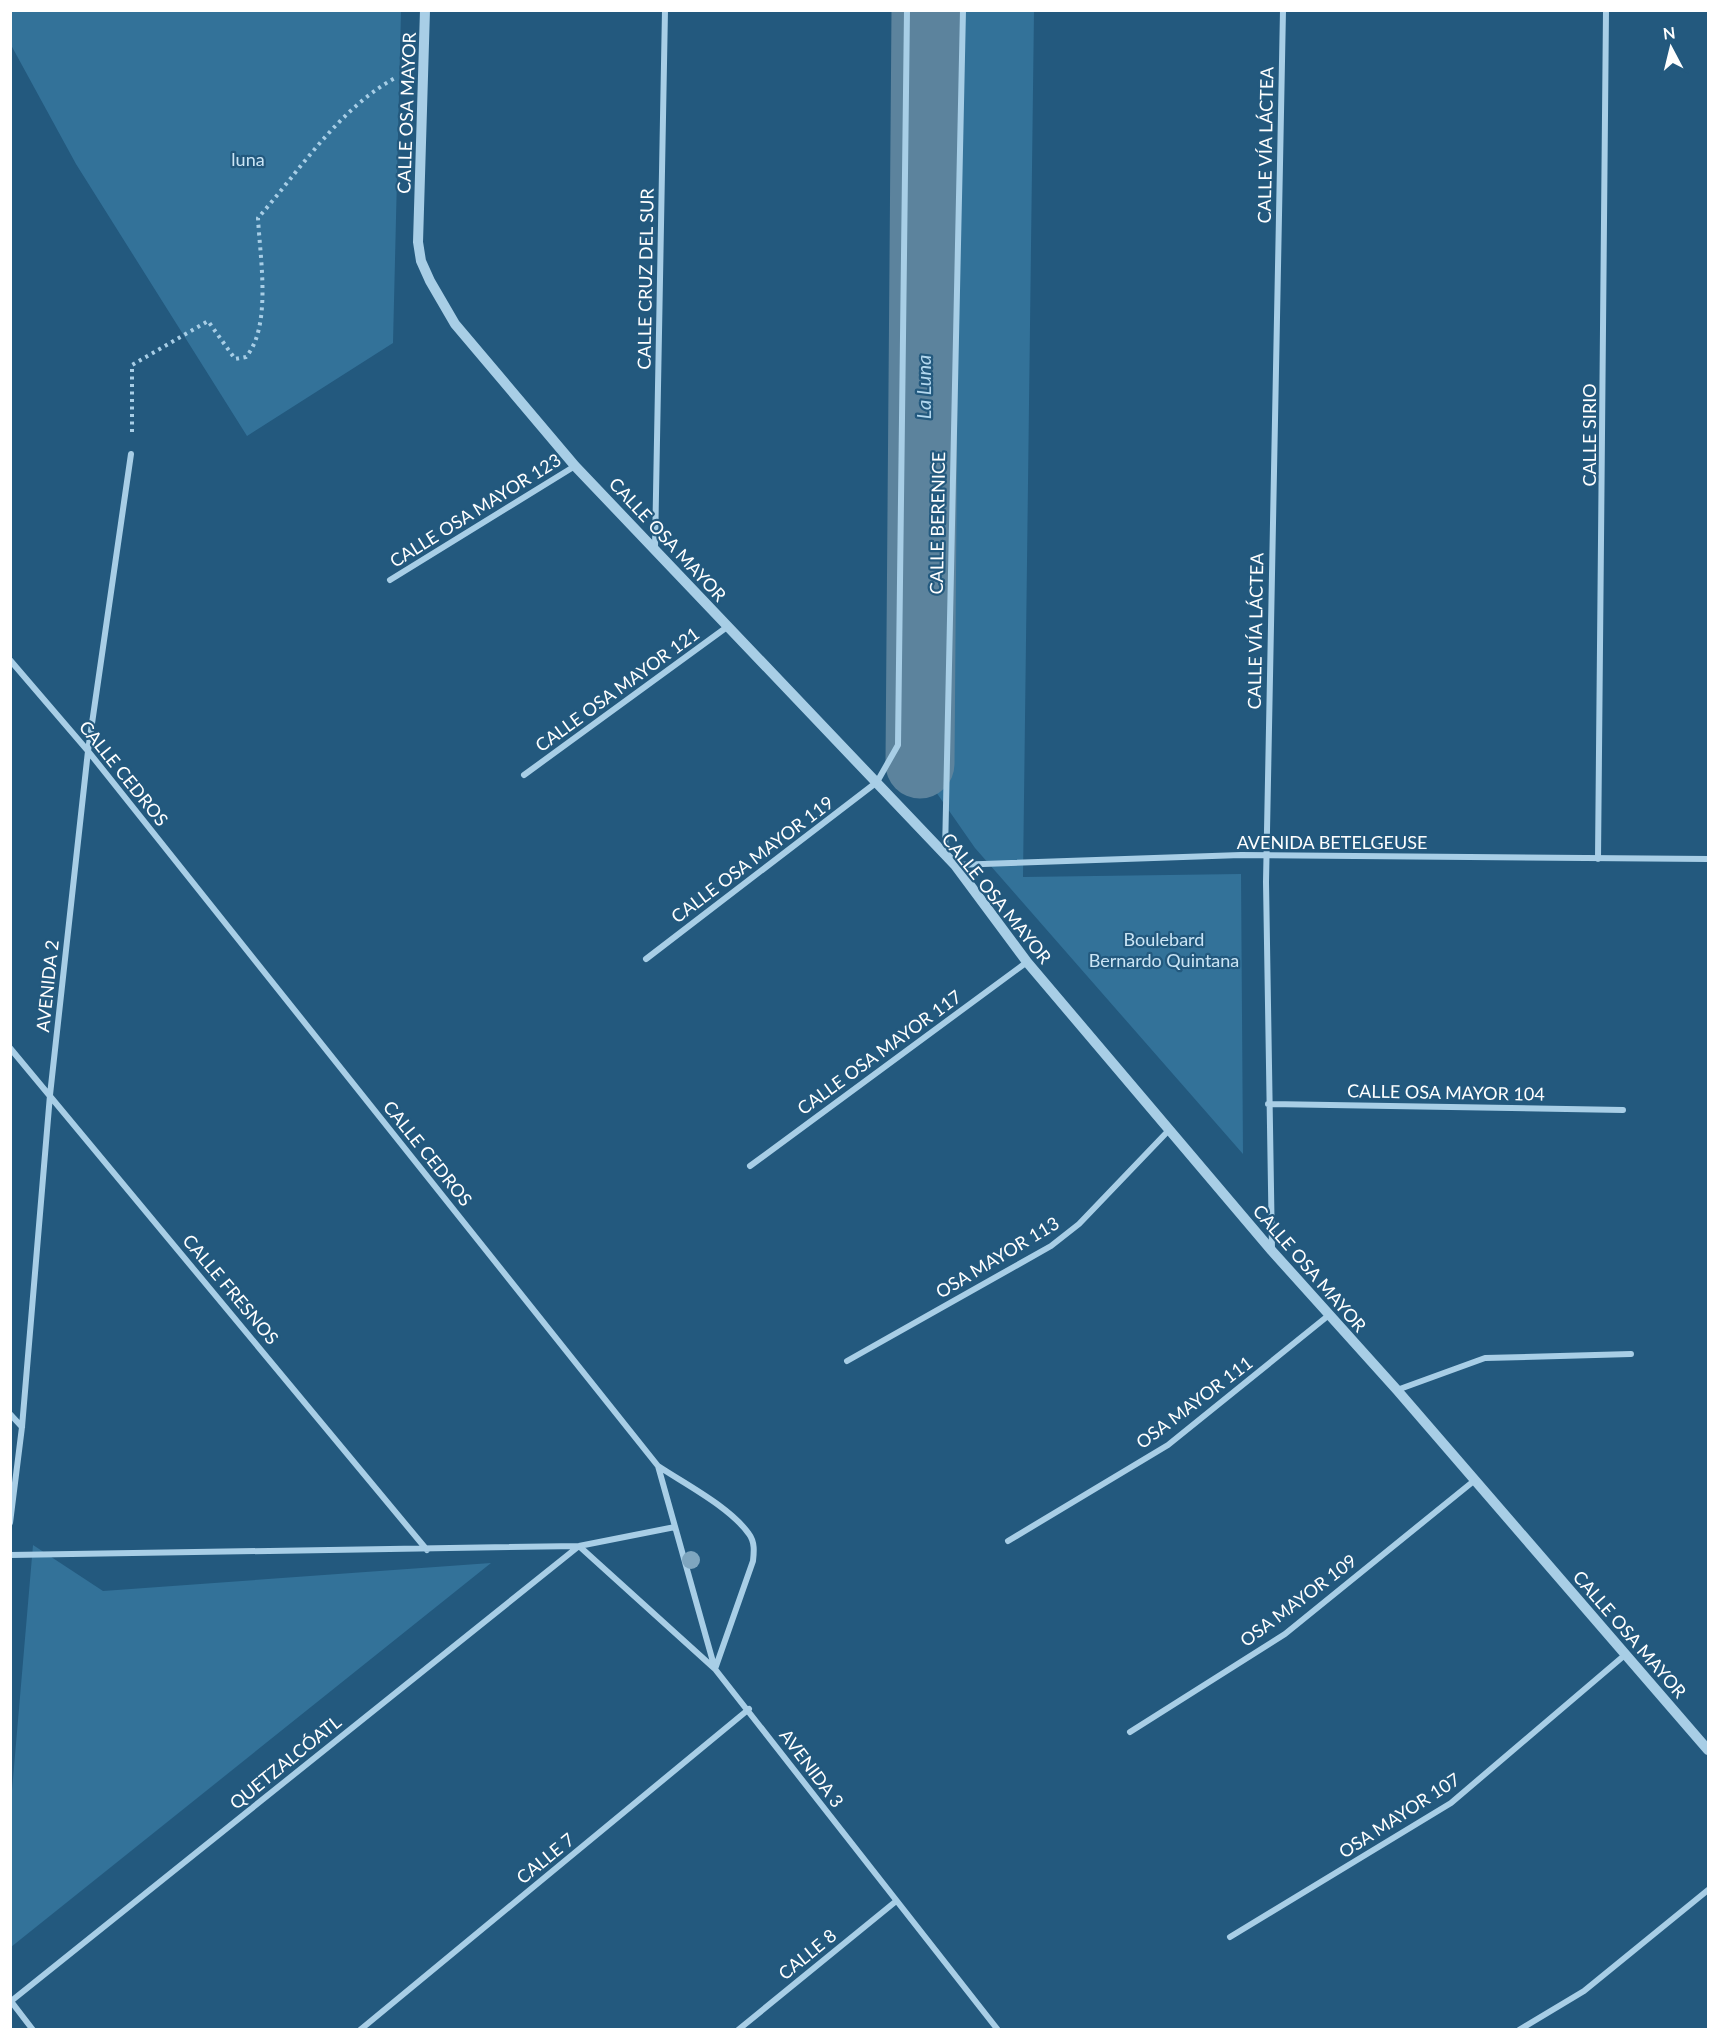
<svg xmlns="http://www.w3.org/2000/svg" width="1719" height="2040" font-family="Lato,sans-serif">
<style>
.green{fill:#337299}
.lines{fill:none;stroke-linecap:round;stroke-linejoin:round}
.river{stroke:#5c839d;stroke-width:69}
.path{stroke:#a8cee6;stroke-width:4;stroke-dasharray:3 4.5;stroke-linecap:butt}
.minor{stroke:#a8cee6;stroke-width:6}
.tertiary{stroke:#a8cee6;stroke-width:10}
.tree{fill:#7fa6bf}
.labels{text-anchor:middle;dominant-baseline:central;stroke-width:4.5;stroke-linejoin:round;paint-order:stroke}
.street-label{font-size:18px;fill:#fff;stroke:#23597e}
.park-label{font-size:18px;fill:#cbe5f5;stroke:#23597e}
.water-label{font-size:20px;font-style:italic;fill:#b3d7ee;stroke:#23597e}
</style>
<rect width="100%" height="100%" fill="#23597e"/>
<path class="green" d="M10,11H401L393,343L247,436L76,164L11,45Z
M905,11H1034L1023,877L1241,874L1243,1154L975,848L913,759Z
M33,1545L103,1591L491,1563L11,1947V1802Z"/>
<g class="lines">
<path class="river" d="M920,764L926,10"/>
<path class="path" d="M132,432V365L208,321L235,359L246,357C272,326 260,258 258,218C300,170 340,107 397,77"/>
<path class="minor" d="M655,548L665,10
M390,580L575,466
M10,660L88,751L658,1466C685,1484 730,1507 749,1534C755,1542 754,1552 753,1561L715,1669
M524,775L727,627
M945,853L963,10
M1598,859L1606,10
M955,865L1241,855L1708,859
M646,959L877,782L898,745L907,10
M10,1048L427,1550
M1268,1104L1623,1110
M750,1166L1027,962
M1272,1249L1266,882L1283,10
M847,1361L1051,1246L1079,1224L1170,1129
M1397,1390L1485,1358L1631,1354
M10,1414L22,1427
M658,1466L715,1669
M10,1523L22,1427L50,1095L88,751L131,454
M1008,1541L1168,1445L1329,1315
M10,1555L579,1546L675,1527
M1130,1732L1285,1634L1475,1480
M1230,1937L1451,1803L1626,1654
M10,2000L33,2030
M10,2002L579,1546L715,1669L998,2030
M360,2030L749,1709
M738,2030L895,1902
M1519,2030L1584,1991L1708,1890"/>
<path class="tertiary" d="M425,10L418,242L421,261L430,281L455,324L575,466L955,865L1027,962L1272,1251L1397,1390L1708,1750"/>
</g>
<circle class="tree" cx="691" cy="1560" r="9"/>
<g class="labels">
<g class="street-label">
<text transform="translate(406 113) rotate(-88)">CALLE OSA MAYOR</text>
<text transform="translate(1265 145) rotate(-89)">CALLE VÍA LÁCTEA</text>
<text transform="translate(645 279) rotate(-89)">CALLE CRUZ DEL SUR</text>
<text transform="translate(1589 435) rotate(-90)">CALLE SIRIO</text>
<text transform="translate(475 510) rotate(-32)">CALLE OSA MAYOR 123</text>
<text transform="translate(937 523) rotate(-89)">CALLE BERENICE</text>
<text transform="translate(668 539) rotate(47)">CALLE OSA MAYOR</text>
<text transform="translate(1255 631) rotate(-89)">CALLE VÍA LÁCTEA</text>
<text transform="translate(617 689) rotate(-36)">CALLE OSA MAYOR 121</text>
<text transform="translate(124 773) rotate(51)">CALLE CEDROS</text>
<text x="1332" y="842">AVENIDA BETELGEUSE</text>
<text transform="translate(752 859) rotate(-37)">CALLE OSA MAYOR 119</text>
<text transform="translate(997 898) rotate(51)">CALLE OSA MAYOR</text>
<text transform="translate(47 986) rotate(-84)">AVENIDA 2</text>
<text transform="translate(879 1052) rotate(-36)">CALLE OSA MAYOR 117</text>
<text transform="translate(1446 1092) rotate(1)">CALLE OSA MAYOR 104</text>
<text transform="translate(428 1153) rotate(51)">CALLE CEDROS</text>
<text transform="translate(997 1257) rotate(-31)">OSA MAYOR 113</text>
<text transform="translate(1310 1268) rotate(49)">CALLE OSA MAYOR</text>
<text transform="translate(231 1289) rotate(50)">CALLE FRESNOS</text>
<text transform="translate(1194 1402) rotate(-37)">OSA MAYOR 111</text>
<text transform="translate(1298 1600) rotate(-37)">OSA MAYOR 109</text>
<text transform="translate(1630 1634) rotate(49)">CALLE OSA MAYOR</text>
<text transform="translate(285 1762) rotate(-39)">QUETZALCÓATL</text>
<text transform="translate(812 1768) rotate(53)">AVENIDA 3</text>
<text transform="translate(1399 1815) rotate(-33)">OSA MAYOR 107</text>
<text transform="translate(545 1858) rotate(-39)">CALLE 7</text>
<text transform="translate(807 1954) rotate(-39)">CALLE 8</text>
</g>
<g class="park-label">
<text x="248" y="159">luna</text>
<text x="1164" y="939">Boulebard<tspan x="1164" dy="21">Bernardo Quintana</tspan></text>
</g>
<g class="water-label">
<text transform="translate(923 387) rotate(-90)">La Luna</text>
</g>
</g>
<rect width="1719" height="2040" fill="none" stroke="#ffffff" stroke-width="24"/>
<g transform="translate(1671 48) rotate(353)" stroke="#23597e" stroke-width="4.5" paint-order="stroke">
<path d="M0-4.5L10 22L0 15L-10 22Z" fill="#ffffff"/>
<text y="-9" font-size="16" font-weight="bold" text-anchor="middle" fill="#ffffff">N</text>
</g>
</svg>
